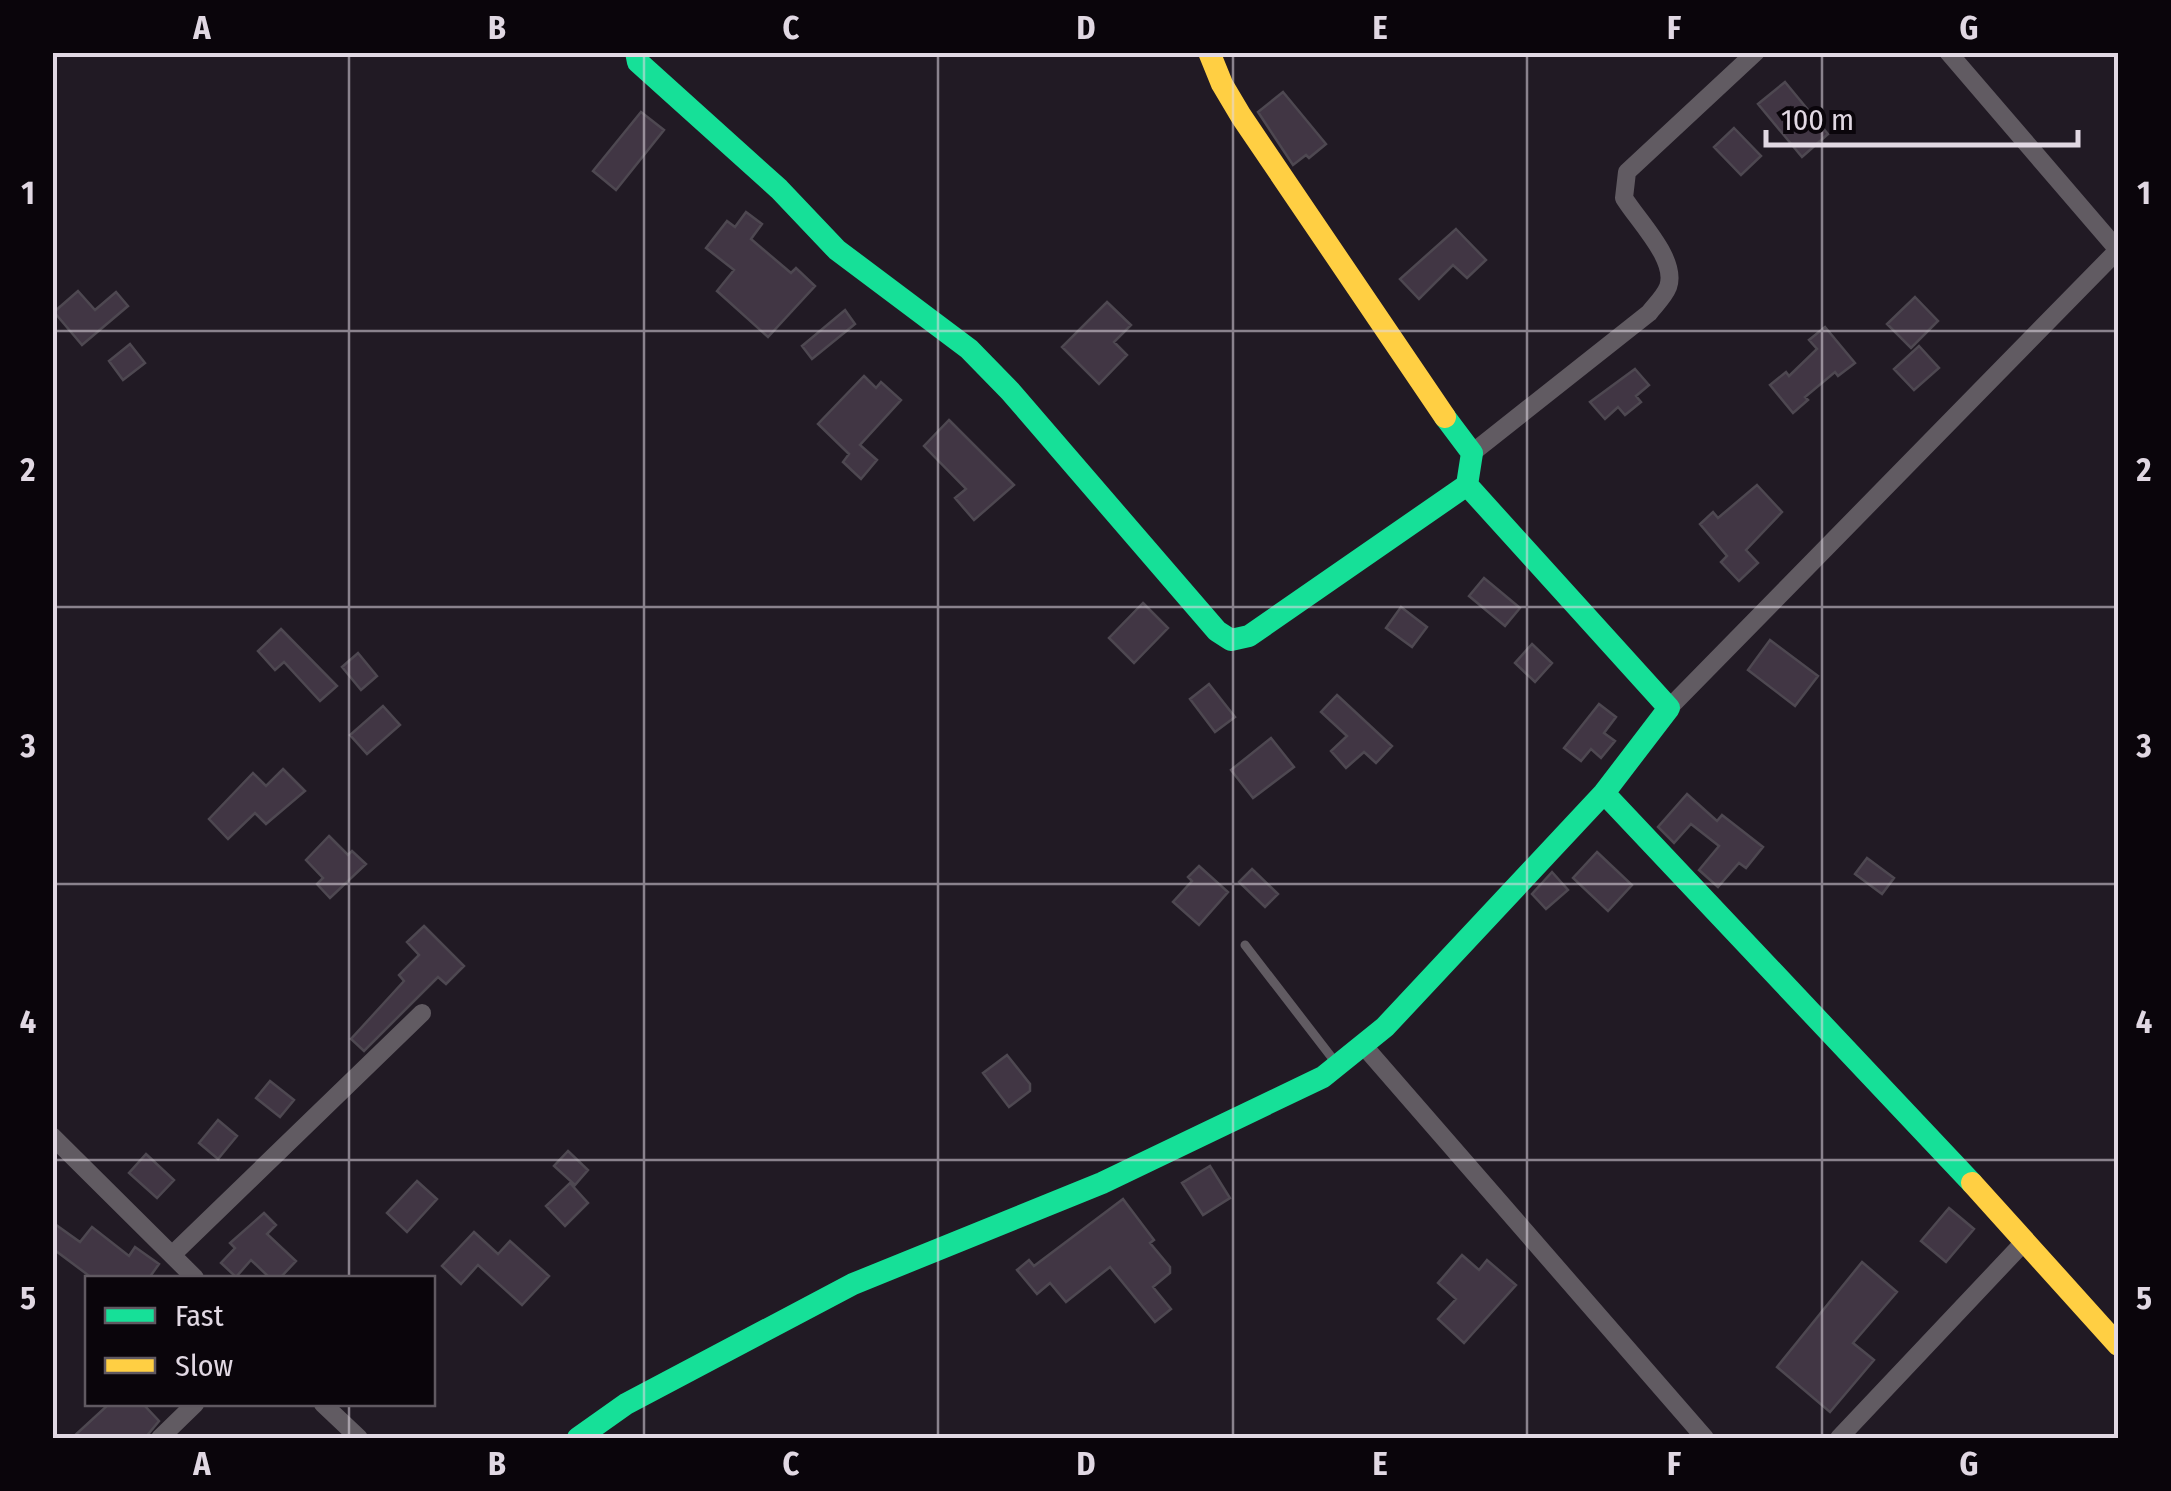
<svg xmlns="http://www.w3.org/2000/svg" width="2171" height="1491" font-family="'Fira Sans Condensed',sans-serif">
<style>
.building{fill:#413644;stroke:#4e4851;stroke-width:2.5}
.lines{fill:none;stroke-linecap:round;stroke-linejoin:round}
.lane{stroke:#615b62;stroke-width:9}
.street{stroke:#615b62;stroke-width:18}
.fast{stroke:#16e098;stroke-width:22}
.slow{stroke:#ffcf43;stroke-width:22}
.grid{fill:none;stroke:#e1d8e3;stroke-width:2.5;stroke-opacity:0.55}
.neatline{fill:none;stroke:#e1d8e3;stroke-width:4}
.grid-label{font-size:32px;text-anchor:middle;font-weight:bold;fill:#e1d8e3}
</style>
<rect width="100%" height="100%" fill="#211a24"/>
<path class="building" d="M1785,82L1828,134L1802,157L1758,104Z
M1283,92L1326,144L1309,158L1306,155L1293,165L1258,112Z
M641,112L664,130L616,190L593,171Z
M1734,128L1761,156L1741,175L1714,147Z
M746,212L762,224L751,239L791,273L796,268L815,286L768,337L717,291L734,270L706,248L727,221L735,227Z
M1456,229L1486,260L1467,278L1453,265L1419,299L1400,279Z
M78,291L95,310L116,292L128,306L82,345L54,312Z
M1915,297L1938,321L1911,348L1887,324Z
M1107,302L1131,325L1114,342L1127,355L1099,384L1062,347Z
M845,310L855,324L812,359L802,346Z
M1825,327L1855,363L1838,376L1835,372L1805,397L1808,400L1793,413L1770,385L1786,372L1789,376L1817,349L1809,340Z
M130,344L145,363L123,380L109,361Z
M1919,346L1939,368L1914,390L1894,369Z
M1635,369L1649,385L1636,396L1641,402L1625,415L1618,407L1605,419L1590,402Z
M864,376L876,388L881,382L901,400L860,445L877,460L861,479L843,462L849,454L818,424Z
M949,420L1014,485L974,520L955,498L966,489L924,446Z
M1757,485L1782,512L1746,550L1758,563L1739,581L1721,562L1727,556L1700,524L1713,512L1718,518Z
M1484,578L1520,608L1505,626L1469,596Z
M1143,603L1168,628L1134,663L1109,638Z
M1401,607L1427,627L1412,647L1386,628Z
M281,629L337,686L320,701L284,662L275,670L258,651Z
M1770,640L1818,676L1795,706L1748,670Z
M1532,644L1552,663L1535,682L1515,663Z
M358,653L377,676L361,690L342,667Z
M1209,684L1235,717L1215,732L1190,699Z
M1337,695L1392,746L1376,763L1364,752L1346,768L1331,751L1347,736L1321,712Z
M1599,704L1616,717L1604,733L1615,741L1601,758L1591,749L1581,761L1564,748Z
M383,706L400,725L367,754L350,735Z
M1271,738L1294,767L1253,798L1231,770Z
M283,769L305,791L266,824L255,813L228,839L209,819L253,773L266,786Z
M1687,794L1717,821L1722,815L1763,847L1746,868L1739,863L1718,887L1699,870L1719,846L1691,824L1674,843L1658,827Z
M329,836L348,855L352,851L366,864L330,898L317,884L323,878L306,860Z
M1597,852L1632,885L1608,911L1573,878Z
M1867,858L1894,878L1882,894L1855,874Z
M1199,866L1228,892L1199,925L1173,902L1192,881L1188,877Z
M1252,869L1278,894L1265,907L1239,882Z
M1552,872L1568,890L1546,909L1532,894Z
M424,926L464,966L446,984L438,977L364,1051L351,1039L404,981L399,975L419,955L407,942Z
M1007,1055L1030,1084V1091L1009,1107L983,1073Z
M270,1081L294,1100L280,1117L256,1098Z
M218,1120L237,1136L218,1159L199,1143Z
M568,1151L588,1170L575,1185L554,1166Z
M146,1154L174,1180L157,1198L129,1173Z
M1210,1166L1230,1198L1203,1215L1182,1183Z
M417,1181L437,1199L407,1232L387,1213Z
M570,1183L588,1203L565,1226L546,1206Z
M1123,1199L1154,1240L1150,1243L1170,1267V1273L1153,1287L1171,1309L1155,1322L1110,1267L1066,1302L1050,1283L1037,1294L1017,1270L1029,1260L1034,1266Z
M1949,1208L1974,1229L1946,1262L1921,1241Z
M264,1213L276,1225L267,1234L296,1261L280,1278H270L251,1260L236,1277L221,1263L235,1248L230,1243Z
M52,1222L80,1242L92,1227L129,1256L135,1247L159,1264L149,1278H92L52,1248Z
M474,1232L498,1254L510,1241L549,1276L522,1305L478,1265L461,1284L442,1266Z
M1462,1255L1479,1270L1487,1260L1516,1285L1464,1343L1438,1319L1456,1299L1438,1283Z
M1862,1262L1897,1292L1853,1343L1874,1360L1830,1412L1777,1367Z
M109,1404H143L159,1421L145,1438H72Z"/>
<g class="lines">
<path class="lane" d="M1245,945L1336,1063"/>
<path class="street" d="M1948,52L2118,250
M1472,453L1649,313C1655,305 1664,297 1668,287C1678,260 1638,221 1624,198L1627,172L1756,52
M1669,708L2118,250
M1363,1045L1705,1438
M52,1136L195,1278
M172,1255L422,1013
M323,1404L359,1438
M160,1438L195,1404
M1839,1438L2026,1240"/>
<path class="fast" d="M636,52L638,62L779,189L837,250L969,349L1010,391L1217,631L1231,640L1249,636L1467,485
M1445,417L1472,453L1467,485L1669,708L1604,793L1972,1183
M578,1438L626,1404L853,1284L1102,1183L1323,1077L1385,1027L1604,793"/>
<path class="slow" d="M1209,52L1222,84L1241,116L1445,417
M1972,1183L2118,1345"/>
</g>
<path class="grid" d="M349,52V1278M644,52V1438M938,52V1438M1233,52V1438M1527,52V1438M1822,52V1438M52,331H2118M52,607H2118M52,884H2118M52,1160H2118M349,1404V1438"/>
<rect width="2171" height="1491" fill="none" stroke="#0a050b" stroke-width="110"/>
<rect x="85" y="1276" width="350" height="130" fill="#0a050b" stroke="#605961" stroke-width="2.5"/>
<rect x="105" y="1308" width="50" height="15" fill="#16e098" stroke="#605961" stroke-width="2.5"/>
<text x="175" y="1326" font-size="30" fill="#e1d8e3">Fast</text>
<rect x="105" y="1358" width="50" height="15" fill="#ffcf43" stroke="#605961" stroke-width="2.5"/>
<text x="175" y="1376" font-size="30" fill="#e1d8e3">Slow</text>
<path d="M1766 130v15h312v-15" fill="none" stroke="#e1d8e3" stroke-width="5"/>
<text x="1781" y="130" font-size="30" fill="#e1d8e3" stroke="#0a050b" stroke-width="8" paint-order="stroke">100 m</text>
<rect x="55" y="55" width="2061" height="1381" class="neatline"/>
<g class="grid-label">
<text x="202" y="39">A</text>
<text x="497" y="39">B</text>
<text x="791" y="39">C</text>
<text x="1086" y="39">D</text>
<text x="1380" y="39">E</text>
<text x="1674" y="39">F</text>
<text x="1969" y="39">G</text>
<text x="28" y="204">1</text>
<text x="2144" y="204">1</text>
<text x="28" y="481">2</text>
<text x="2144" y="481">2</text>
<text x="28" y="757">3</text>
<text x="2144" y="757">3</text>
<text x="28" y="1033">4</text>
<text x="2144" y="1033">4</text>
<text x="28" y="1309">5</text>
<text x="2144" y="1309">5</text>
<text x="202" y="1475">A</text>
<text x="497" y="1475">B</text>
<text x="791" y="1475">C</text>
<text x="1086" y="1475">D</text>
<text x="1380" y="1475">E</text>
<text x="1674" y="1475">F</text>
<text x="1969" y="1475">G</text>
</g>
</svg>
